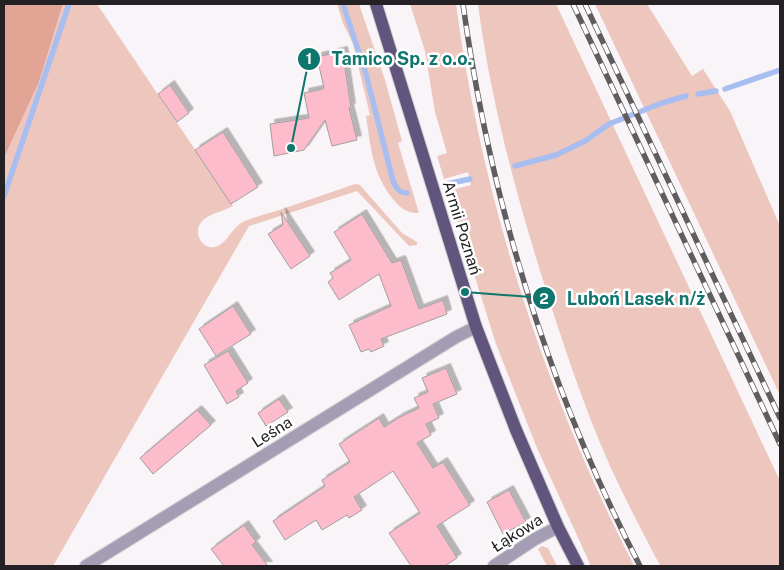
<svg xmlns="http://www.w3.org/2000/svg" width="784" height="570" font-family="'Public Sans',sans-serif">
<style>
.green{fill:#edc7bd}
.forest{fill:#e1a495}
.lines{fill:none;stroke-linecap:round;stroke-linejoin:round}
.stream{stroke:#a8bef1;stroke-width:5.5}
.building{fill:#fcbccc;stroke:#a39e9f;filter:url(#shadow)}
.minor-casing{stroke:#d2ced1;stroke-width:14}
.major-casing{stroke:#d2ced1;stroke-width:14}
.minor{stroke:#a49eb5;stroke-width:12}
.major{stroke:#62557d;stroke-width:12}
.rail-casing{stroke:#605d5f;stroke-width:5.5}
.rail{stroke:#fff;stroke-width:4;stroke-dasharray:11;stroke-linecap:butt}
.labels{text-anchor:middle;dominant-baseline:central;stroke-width:5;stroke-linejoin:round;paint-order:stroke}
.street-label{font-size:16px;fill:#232123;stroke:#fff}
.leader{fill:none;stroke:#0f766e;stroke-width:2}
.callout-dot{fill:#0f766e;stroke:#fff;stroke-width:2}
.mark-label{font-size:15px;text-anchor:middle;font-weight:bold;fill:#fff}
.callout-label{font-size:18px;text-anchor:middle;font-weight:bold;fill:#0f766e;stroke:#fff;stroke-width:5;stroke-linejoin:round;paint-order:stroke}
</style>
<defs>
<filter id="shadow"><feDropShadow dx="4.5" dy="-4.5" stdDeviation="0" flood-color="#0004"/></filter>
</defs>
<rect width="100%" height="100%" fill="#f8f4f7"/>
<path class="green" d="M63,4H97L233,206C222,212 206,214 200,224C194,234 202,250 215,247C228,243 231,228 243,222C254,217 267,214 279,210C305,201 330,193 355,184L360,185L402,233L417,242V245L409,246L357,191L249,226L53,566H4V158L39,82Z
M337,4H359L385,80L402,141L398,143L419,213C408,214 400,208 393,199C372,173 371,148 366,116L370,115L353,44L343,23Z
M410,4H456C482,200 544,390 634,566H591L537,448L496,344L448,191L471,185L468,172L444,179L437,156L447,153L435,112L425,51Z
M478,4H556L780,481V566H661L656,558C640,527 624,497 610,466C583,405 562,341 542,277C514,187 490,97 478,4Z
M595,4H647L692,76L703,69L730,111L780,226V395Z
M542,546L548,548L557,566H547L538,549Z"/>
<path class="forest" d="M4,4H63L39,82L4,158Z"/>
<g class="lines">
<path class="stream" d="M343,4L366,74L393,181C397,188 398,193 407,193
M725,89L780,70
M698,94L716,91
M515,166L556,155L585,141L609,124L662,103L686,96
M447,184L470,179
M4,196L69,4"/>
</g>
<path class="building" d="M343,51L347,68H345L351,108H349L357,140L332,146L325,120L304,150L274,156L270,124L309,118L304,93L323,89L324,88L317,57Z
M170,85L189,113L177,122L158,94Z
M223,132L258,187L231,204L195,150Z
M281,212L310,256L291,269L268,234L283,225Z
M362,214L392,263L401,260L419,309L443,300L447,314L381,339L384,346L371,352L369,349L361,352L349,325L391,306L379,274L339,300L328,282L333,278L330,273L351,260L334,232Z
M233,306L251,334L216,356L199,329Z
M228,351L248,383L236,391L239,397L227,404L204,365Z
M446,368L457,394L433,404L439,418L426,424L431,435L417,443L433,468L443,462L470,505L437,526L457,558L445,566H411L389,533L420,513L393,471L354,497L362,510L349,518L347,515L322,530L316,520L285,540L273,521L325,486L322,480L350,462L339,444L379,418L384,427L400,417L419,408L414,398L428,392L422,378Z
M279,399L288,412L266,426L258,413Z
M197,410L211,425L153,474L140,458Z
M509,490L526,522L503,534L487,502Z
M244,525L256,542L252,545L268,566H224L211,549Z"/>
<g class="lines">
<g class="minor-casing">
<path id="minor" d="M86,566L456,337L476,327
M494,566L535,539L558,527"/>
</g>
<g class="major-casing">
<path id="major" d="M376,4L476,327L516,430L558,527L578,566"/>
</g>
<use href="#minor" class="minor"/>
<use href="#major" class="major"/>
<g class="rail-casing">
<path id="rail" d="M463,4C490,200 549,390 640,566
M573,4L780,444
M585,4L780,418"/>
</g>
<use href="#rail" class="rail"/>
</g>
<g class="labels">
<g class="street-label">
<text transform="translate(462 228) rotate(73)">Armii Poznań</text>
<text transform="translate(272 432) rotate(-32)">Leśna</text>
<text transform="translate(517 533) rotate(-32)">Łąkowa</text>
</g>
</g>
<path class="leader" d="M291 148L309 59M465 292L544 298"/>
<g class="callout-dot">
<circle cx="291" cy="148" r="5"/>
<circle cx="465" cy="292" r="5"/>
<circle cx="309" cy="59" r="12"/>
<circle cx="544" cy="298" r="12"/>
</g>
<g class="mark-label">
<text x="309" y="64">1</text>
<text x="544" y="304">2</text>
</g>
<g class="callout-label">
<text x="402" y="65">Tamico Sp. z o.o.</text>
<text x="636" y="305">Luboń Lasek n/ż</text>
</g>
<rect width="784" height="570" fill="none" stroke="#232123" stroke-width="10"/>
</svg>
